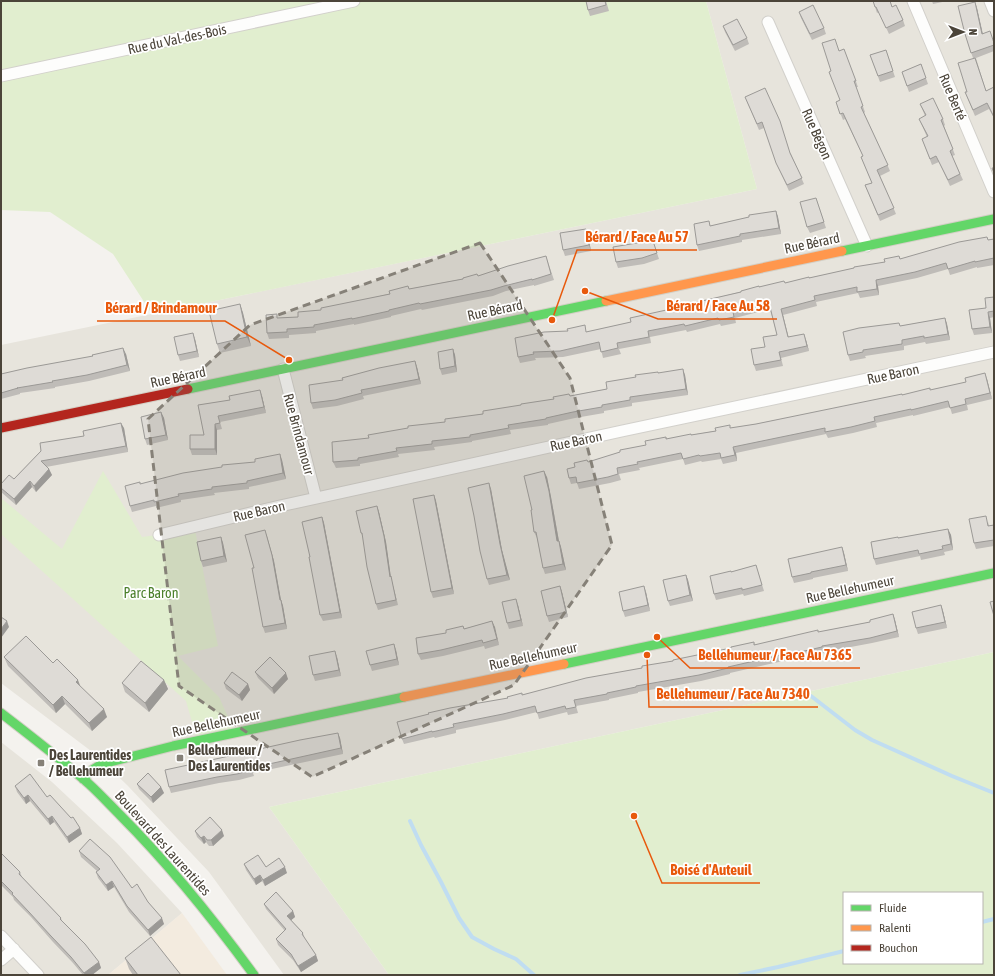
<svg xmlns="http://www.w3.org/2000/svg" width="995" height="976" font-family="'Asap Condensed',sans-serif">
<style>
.residential{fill:#e7e4dc}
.commercial{fill:#f3ebdf}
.green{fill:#e1eecf;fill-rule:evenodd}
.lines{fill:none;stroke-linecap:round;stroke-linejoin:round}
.stream{stroke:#c0ddf1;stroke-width:4}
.street-casing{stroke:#d2d0cb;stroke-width:13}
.fast-casing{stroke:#d3cfc5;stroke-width:11}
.slow-casing{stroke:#d3cfc5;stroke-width:11}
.jam-casing{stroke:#d3cfc5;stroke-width:11}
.street{stroke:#fdfdfc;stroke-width:11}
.fast{stroke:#63d668;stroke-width:9}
.slow{stroke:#ff974d;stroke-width:9}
.jam{stroke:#b3261e;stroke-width:9}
.wall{fill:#bfbcb8}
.shaded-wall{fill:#9b9996}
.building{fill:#dedbd6;stroke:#9b9996}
.marked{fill:#868178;fill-opacity:0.2;stroke:#868178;stroke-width:3;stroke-dasharray:8 5;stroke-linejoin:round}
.poi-dot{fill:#868178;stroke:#fff;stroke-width:1.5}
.labels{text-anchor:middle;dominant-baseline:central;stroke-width:3.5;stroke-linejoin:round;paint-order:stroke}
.street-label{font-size:14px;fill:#4b4439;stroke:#fff}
.park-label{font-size:14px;fill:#4a7f2a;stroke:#fff}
.poi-label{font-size:14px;font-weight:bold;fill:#4b4439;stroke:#fff;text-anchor:start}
.leader{fill:none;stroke:#e8590c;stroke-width:1.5}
.callout-dot{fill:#e8590c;stroke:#fff;stroke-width:1.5}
.callout-label{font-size:15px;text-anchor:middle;font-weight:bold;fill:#e8590c;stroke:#fff;stroke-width:3.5;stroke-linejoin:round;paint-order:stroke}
</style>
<rect width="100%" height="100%" fill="#f4f2ee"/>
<path class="residential" d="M706,1H994V652L269,807L389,975H284L209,872L128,786L95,754L1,683V345L757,189Z
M1,742L52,782L117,843L182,913L108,975H1Z"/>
<path class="commercial" d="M182,913L227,975H108Z"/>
<path class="green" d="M1,1H706L757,189L152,314L113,254L50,212L1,210Z
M103,471L142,537L195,530L218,646L178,656L219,697L233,728L196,736L186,701L1,534V498L62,549Z
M994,652V975H389L269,807ZM844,893H982V963H844Z"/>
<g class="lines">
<path class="stream" d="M811,696L855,730L872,740L952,776L994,793
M410,821L421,845L441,882L459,918L472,937L494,949L516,959L534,975
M982,922L994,919
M740,975L778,967L844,951"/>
<g class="street-casing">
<path id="street" d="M913,1L994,192
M990,1L994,11
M768,22L867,246
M1,76L354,1
M283,369L316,498
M159,535L280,506L622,431L994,352
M1,936L38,975
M1,960L14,949"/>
</g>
<g class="fast-casing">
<path id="fast" d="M842,251L994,219
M188,389L606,301
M564,664L994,573
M1,713C31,736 61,759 89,784C100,794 110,805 121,816C170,865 213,919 254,975
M83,779L92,770L102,764L173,746L404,697"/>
</g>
<g class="slow-casing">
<path id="slow" d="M606,301L842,251
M404,697L564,664"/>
</g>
<g class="jam-casing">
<path id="jam" d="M1,428L188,389"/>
</g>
<use href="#street" class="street"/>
<use href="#fast" class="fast"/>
<use href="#slow" class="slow"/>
<use href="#jam" class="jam"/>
</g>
<path class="wall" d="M606,1L609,11L590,16L588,10Z
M873,1L892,7L903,20L905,26L889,34L879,12L877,13Z
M932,1H947L933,4Z
M975,2L977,8L983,34L994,43V51L976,58L986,91L994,87V118L989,109L975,116L965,92H967L973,58L965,34Z
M799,12L824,28L826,34L812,40L801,18Z
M723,26L747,38L749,44L735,51L725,32Z
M844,49L858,87H856L865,112L864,113L881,150L890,171L880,176L896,214L880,221L865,185L872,183L861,157L863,156L845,119L843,120L836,102L840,100L831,71L839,51Z
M886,50L895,77L880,82L870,55Z
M921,64L928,84L909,92L902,72Z
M745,97L791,154L804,184L789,191L779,169L764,128L759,130Z
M920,104L943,119L945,125L944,126L955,155L952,156L963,180L950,186L939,162L932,165L922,139L927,137L919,119L925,116Z
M816,198L826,228L810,233L807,227Z
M776,211L778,217L781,234L742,240V242L699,251L697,245L709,221L710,226Z
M586,229L588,235L591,251L565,256L563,250Z
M652,238L659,259L644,264L618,268L616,262L637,243Z
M994,239V265L977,268V267L950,275L948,269L917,278L878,286L879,295L860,298L858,293L816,302L817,306L783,315L788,337L806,340L809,351L781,358L783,366L756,371L754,365L765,347L777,335L770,309L735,318L736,323L721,326L720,324L687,332L686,330L650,337L651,343L619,349L621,354L603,358L601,349L563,357L535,358L536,360L520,363L518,357L568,331L587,332L631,322L680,307L759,287L785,283L885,262L899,256L900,259Z
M546,256L554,280L534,286V285L506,291L493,296L422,310L421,309L391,316V317L354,325V324L316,331V333L289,335V338L269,339L267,333L278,318L298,317L321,310L409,289L478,276Z
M994,297V317L990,318L992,333L974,335L972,329Z
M240,304L243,313L251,346L220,353L217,344Z
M945,318L947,324L950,340L926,344L925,342L904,346V350L865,356L866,358L850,361L848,355L900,326Z
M195,339L199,357L180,361L178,355Z
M453,349L455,355L457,372L442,375L440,369Z
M126,354L130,371L89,381L55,387V388L20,393V394L1,399V374Z
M415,361L417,367L421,384L363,396L364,399L337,406L313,409L311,403L343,380Z
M659,373L685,375L688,395L632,403V406L604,411V413L575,418L548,424V425L510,430L511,434L472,441V442L434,447L435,450L398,454L399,457L360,464V466L336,468L333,462L369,438L445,422L521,405L607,389Z
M987,379L992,399L967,405L968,410L952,414L950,407L913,416V415L876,423L877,427L853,433L828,438L826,434L736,453L737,461L723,464L721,459L702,462L701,461L685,465L683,459L639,468L640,470L619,474L621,480L610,483L579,489L577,483L571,484L569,478L588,462L646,445L666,437L667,439L756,424Z
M262,396L266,413L220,422L222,429L217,430V455H192L190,449L204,435L198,405Z
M161,412L164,418L168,440L147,445L145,439Z
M124,428L128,452L46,467L49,469L52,475L36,492L32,487L16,505L1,492V488L14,479L41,451Z
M282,460L286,479L249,487V489L214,493L215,495L181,500V502L156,508V506L132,512L130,506L140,484Z
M547,477L551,497L559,541L561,547L566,570L545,574L543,568L537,538L534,532L532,510Z
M491,489L502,550L510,580L489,585L487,579Z
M434,495L436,501L454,594L433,598L431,592Z
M377,506L379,512L386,542L391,578L398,605L378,610L376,604L363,537L361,533Z
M322,517L324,523L342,618L323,621L320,615L310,557Z
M988,522L989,526L994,525V546L976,549L974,543Z
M948,529L951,535L953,550L944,552L945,555L921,560L920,556L876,565L874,559L898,538Z
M267,536L274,561L281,600L283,606L287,629L265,633L263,627L254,568Z
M221,537L223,543L227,562L203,567L201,561Z
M842,547L844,553L848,571L813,578V579L794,583L792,577Z
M756,565L764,591L744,596L743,594L716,600L714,594L731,572Z
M686,575L688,580L693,601L670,606L668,601Z
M560,586L562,592L568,617L549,622L547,616Z
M646,592L650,611L625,617L623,611Z
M518,605L523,626L509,629L507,623Z
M941,605L943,611L947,628L918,634L916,628Z
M893,614L895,620L899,637L872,643L824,652V653L802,658V657L765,665L730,673V674L701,681L638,692V693L609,699V700L576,706L578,713L568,715L567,712L539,719L537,712L505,720L456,730V733L435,738L434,737L404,744L402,739L508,698L731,648L754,642L755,645L819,632L870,622Z
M492,621L499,645L485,649L484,646L443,656L421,660L418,654L446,633L463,626L464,629Z
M396,650L399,665L372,671L370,665Z
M4,657L53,663L80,686L107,717L92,731L65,704L56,713L8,666Z
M337,657L341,676L315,681L313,675Z
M255,672L288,679L274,694L258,678Z
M164,680L168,689L149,712L125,692L122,683Z
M224,683L248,684L250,690L242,701L226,689Z
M340,738L343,754L253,773L254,776L239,780L219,783L171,793L169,787L246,752Z
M137,784L161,787L164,793L153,803L139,789Z
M15,786L47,797L71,818L80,828L82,834L69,843L54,822L50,825L30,801L26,804L17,792Z
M195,831L224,836L213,846H209L206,842L204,844L197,837Z
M79,851L132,888L148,902L164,924L150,936L129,912L114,887L108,891L98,878L96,872L97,871L81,857Z
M1,853L20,872L22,877L61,918L62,921L99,962L101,968L92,975H83L73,963L53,942L31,917L14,900L13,897L1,885Z
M244,864L266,867L287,873L265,886L262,881L256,885L246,870Z
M264,904L293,911L295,917L291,920L303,933L305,939L316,955L318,961L301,972L293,960L278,945L276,939L285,931L266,909Z
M125,958L181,975H133L129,969Z"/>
<path class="shaded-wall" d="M975,2L977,8L984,40L982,34Z
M776,211L778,217L781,234L779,228Z
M586,229L588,235L591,251L589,245Z
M876,280L878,286L879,295L877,289Z
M240,304L243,313L251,346L247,337Z
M781,309L783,315L790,343L788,337Z
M988,312L990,318L992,333L990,327Z
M945,318L947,324L950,340L948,334Z
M193,333L195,339L199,357L197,351Z
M804,334L806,340L809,351L807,346Z
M123,348L126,354L130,371L127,365Z
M453,349L455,355L457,372L455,366Z
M415,361L417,367L421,384L419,379Z
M683,369L685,375L688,395L686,389Z
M985,373L987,379L992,399L990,393Z
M260,390L262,396L266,413L264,407Z
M161,412L164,418L168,440L166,435Z
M121,423L124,428L128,452L126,446Z
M215,424L217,430V455L215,449Z
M733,447L736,453L737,461L735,455Z
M280,454L282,460L286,479L283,473Z
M49,469L52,475L36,492L34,486Z
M544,471L547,477L551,497L560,547L557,541Z
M30,481L32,487L16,505L14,499Z
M489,483L491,489L502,550L510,580L507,575L500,544Z
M434,495L436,501L454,594L452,588Z
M377,506L379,512L386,542L391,578L398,605L390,577Z
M322,517L324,523L342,618L340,612Z
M948,529L951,535L953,550L951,544Z
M265,530L274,561L282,606L280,600Z
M221,537L223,543L227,562L224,556Z
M559,541L561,547L566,570L563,564Z
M842,547L844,553L848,571L846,565Z
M686,575L688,580L693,601L690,595Z
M560,586L562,592L568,617L566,612Z
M644,586L646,592L650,611L648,605Z
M516,599L518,605L523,626L521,620Z
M281,600L283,606L287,629L285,623Z
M941,605L943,611L947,628L945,622Z
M893,614L895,620L899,637L897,631Z
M7,621L9,627L1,638V629Z
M492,621L495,627L499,645L497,639Z
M394,644L396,650L399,665L397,659Z
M335,651L337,657L341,676L339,670Z
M286,673L288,679L274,694L272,688Z
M78,680L81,688L76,682Z
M164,680L168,689L149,712L145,703Z
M248,684L250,690L242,701L239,695Z
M62,696L65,704L56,713L53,705Z
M104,709L107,717L92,731L89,723Z
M338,733L340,738L343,754L341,748Z
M161,787L164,793L153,803L151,797Z
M28,795L30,801L26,804L24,798Z
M52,816L54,822L50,825L48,819Z
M80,828L82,834L69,843L67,837Z
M222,830L224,836L213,846L211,840Z
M204,836L206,842L204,844L201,838Z
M285,867L287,873L265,886L263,880Z
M260,875L262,881L256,885L254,879Z
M112,881L114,887L108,891L106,885Z
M293,911L295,917L289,922L287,916Z
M162,918L164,924L150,936L148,930Z
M316,955L318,961L301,972L298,966Z
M99,962L101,968L92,975H85L84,973Z"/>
<path class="building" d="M586,1H605L606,5L588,10Z
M873,1H890L892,7L896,5L903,20L886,28L876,7H875Z
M975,2L982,34L990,31L994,43V45L971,53L965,34L958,6Z
M813,5L824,28L810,34L799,12Z
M737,19L747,38L733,45L723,26Z
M835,39L839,51L844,49L856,81H854L863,106L861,107L881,150L888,165L877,170L894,208L878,215L865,185L872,183L861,157L863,156L843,113L840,114L836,102L840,100L829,72L831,71L822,43Z
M886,50L893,71L878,76L870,55Z
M975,58L986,91L994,87V117L987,103L973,110L965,92H967L958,63Z
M921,64L926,78L907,86L902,72Z
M765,88L780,121L790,153L802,178L787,185L776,163L762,122L757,124L745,97Z
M933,98L943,119L941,120L953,149L950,151L960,174L948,180L936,156L930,159L922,139L928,136L919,119L926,115L920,104Z
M992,168H994V173Z
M816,198L824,222L807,227L800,202Z
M776,211L779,228L740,234V236L697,245L694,224L709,221L710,226L749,217V215Z
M586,229L589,245L563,250L560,233Z
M987,237L988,240L994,239V258L975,262V261L948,269L946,263L915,272L876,280L877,289L857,292V287L814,296L815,300L781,309L788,337L804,334L807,346L779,352L781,360L754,365L751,349L765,347L763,337L777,335L769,303L733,312L734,317L719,320L718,318L685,326L684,324L648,331L649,337L617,343L618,348L601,352L599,342L560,351L533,352L534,354L518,357L515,338L544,332L568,331L567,329L585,325L586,332L631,322L630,318L680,307V306L741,292V291L759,286V287L784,281L785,283L809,277V278L854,268V267L885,262L884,259L899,256L900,259L959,242Z
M652,238L657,253L642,258L616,262L613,247L637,243Z
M546,256L551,274L532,280V279L504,286L491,290L420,304L419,303L389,310V311L352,319V318L314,325V327L287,329V332L267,333L266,315L277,314V318L298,317V312L321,310V308L390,294L389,291L408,286L409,289L463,279V278L477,274L478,276L508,266Z
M994,297V311L988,312L990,327L972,329L969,310L986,308L985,298Z
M240,304L247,337L217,344L209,311Z
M945,318L948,334L924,338V336L902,340V344L863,350V352L848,355L843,332L859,328L899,323L900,326Z
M193,333L197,351L178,355L174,337Z
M123,348L127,365L87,375L52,381L53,382L17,388H18L1,393V374L27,368L93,356L92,355Z
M453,349L455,366L440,369L438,352Z
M415,361L419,379L361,390L362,393L335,400L311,403L309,385L343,380L342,378L379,368Z
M683,369L686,389L630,397V400L602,405V407L573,412L546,418V419L508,425L509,428L470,435V437L432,441V444L396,448L397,451L358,458V460L333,462L332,442L369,438L368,435L408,428V426L445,422V419L483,414V411L521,405V404L554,399L553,397L569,394L570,396L607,389L606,382L636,377L635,375L658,372V373Z
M985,373L990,393L965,399L966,404L950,408L948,401L911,410V409L874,417L875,421L851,427L825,432V428L733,447L735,455L721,458L720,453L700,456L699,455L683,459L681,453L637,462L638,464L617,468L618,474L608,477L577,483L576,477L569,478L567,469L575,467L574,463L587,460L588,462L620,452V450L646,445L645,441L666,437V439L691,434V435L716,431L715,428L730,425V428L756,424L902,394V395L930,388V390L966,382L965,378Z
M260,390L264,407L218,416L220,423L215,424V449H190V435H204L198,405L230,400L229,396Z
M161,412L166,435L145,439L141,417Z
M121,423L126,446L41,461L49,469L34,486L30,481L14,499L1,488V484L9,475L14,479L41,451L40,443L84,436L83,431Z
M280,454L283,473L247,481V483L212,487V489L178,494L179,496L154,502V500L130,506L125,486L140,482V484L183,473L222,467V465L255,462V459Z
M544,471L549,491L557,541H559L563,564L543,568L536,532H534L531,510H532L524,476Z
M489,483L500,544L507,575L487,579L480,551L474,516L468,488Z
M434,495L452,588L431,592L413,499Z
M377,506L384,536L390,577L391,576L396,600L376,604L367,567L362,533H361L356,511Z
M986,516L988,526L994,525V540L974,543L969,519Z
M322,517L340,612L320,615L309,557H310L302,522Z
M948,529L951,544L942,546L943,549L919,554L918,550L874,559L871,542L898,537V538Z
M265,530L272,555L280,600H281L285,623L263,627L252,568H254L245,535Z
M221,537L224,556L201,561L197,542Z
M842,547L846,565L811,572V573L792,577L788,559Z
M756,565L762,585L742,590V588L714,594L710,576L731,571V572Z
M686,575L690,595L668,601L663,580Z
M560,586L566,612L547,616L541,591Z
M644,586L648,605L623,611L619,592Z
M516,599L521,620L507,623L502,602Z
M994,601V616L990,602Z
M941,605L945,622L916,628L912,612Z
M893,614L897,631L870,638L822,646V647L800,652V651L763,659L728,667V668L699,675L636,686V687L607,693V694L574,700L576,707L566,709L565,706L537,713L535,706L503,714L453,724L454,727L432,732V731L402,739L397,722L429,714L428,713L450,708L508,698L507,697L522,693V695L586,678L642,668V666L673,661V660L731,648V647L754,642V645L818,630V632L870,622V620Z
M1,617L7,621L1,629Z
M492,621L497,639L483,643L482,640L441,650L418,654L416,638L446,633V630L463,626L464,629Z
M26,636L53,663L57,659L78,680L76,682L104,709L89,723L62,696L53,705L4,657Z
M394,644L397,659L370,665L366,651Z
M335,651L339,670L313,675L309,656Z
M270,657L286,673L272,688L255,672Z
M141,661L164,680L145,703L122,683Z
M232,672L248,684L239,695L224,683Z
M338,733L341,748L251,768V770L237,774L217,777L169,787L165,770L234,755L246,752L300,740Z
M148,773L161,787L151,797L137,784Z
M30,774L47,797L50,795L71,818L73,817L80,828L67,837L52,816L48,819L28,795L24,798L15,786Z
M210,817L222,830L211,840H207L204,836L201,838L195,831Z
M90,839L110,857L132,888L137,884L148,902L162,918L148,930L127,906L112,881L106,885L96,872L100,869L79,851Z
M1,853L20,872L19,874L61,918L60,919L85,944L99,962L84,973L71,957L51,936L29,912L12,894L13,893L1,881Z
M258,855L266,867L279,858L285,867L263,880L260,875L254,879L244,864Z
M276,892L293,911L287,916L303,933L302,934L316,955L298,966L291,954L276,939L286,929L264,904Z
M151,937L181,975H138L125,958Z"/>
<path class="marked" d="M480,243L570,378L612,545L514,685L312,777L179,686L148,419L250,325Z"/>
<g class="poi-dot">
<rect x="176" y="754" width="8" height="8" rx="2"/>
<rect x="37" y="759" width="8" height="8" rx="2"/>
</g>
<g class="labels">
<g class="street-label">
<text transform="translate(177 39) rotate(-12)">Rue du Val-des-Bois</text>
<text transform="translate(953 97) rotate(67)">Rue Berté</text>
<text transform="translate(817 134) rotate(66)">Rue Bégon</text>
<text transform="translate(812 243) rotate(-12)">Rue Bérard</text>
<text transform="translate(495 310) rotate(-12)">Rue Bérard</text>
<text transform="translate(893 374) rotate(-12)">Rue Baron</text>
<text transform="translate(178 377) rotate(-12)">Rue Bérard</text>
<text transform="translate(299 434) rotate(75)">Rue Brindamour</text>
<text transform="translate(576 441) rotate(-12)">Rue Baron</text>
<text transform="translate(259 511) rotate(-13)">Rue Baron</text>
<text transform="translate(850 589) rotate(-12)">Rue Bellehumeur</text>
<text transform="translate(533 656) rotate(-12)">Rue Bellehumeur</text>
<text transform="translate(216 723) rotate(-12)">Rue Bellehumeur</text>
<text transform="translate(163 843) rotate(48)">Boulevard des Laurentides</text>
</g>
<g class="park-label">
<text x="151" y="593">Parc Baron</text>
</g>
<g class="poi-label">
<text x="188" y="750">Bellehumeur /<tspan x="188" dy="16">Des Laurentides</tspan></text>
<text x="49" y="755">Des Laurentides<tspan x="49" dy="16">/ Bellehumeur</tspan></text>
</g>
</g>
<path class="leader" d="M552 320L577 250H697M585 291L658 319H777M289 360L225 321H97M657 637L690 668H860M647 655L649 707H818M634 816L662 883H760"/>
<g class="callout-dot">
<circle cx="552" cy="320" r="4"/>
<circle cx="585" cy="291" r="4"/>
<circle cx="289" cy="360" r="4"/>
<circle cx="657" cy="637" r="4"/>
<circle cx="647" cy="655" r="4"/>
<circle cx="634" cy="816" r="4"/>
</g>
<g class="callout-label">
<text x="637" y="242">Bérard / Face Au 57</text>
<text x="718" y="311">Bérard / Face Au 58</text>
<text x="161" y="313">Bérard / Brindamour</text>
<text x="775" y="660">Bellehumeur / Face Au 7365</text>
<text x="733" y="699">Bellehumeur / Face Au 7340</text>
<text x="711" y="875">Boisé d'Auteuil</text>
</g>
<rect width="995" height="976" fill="none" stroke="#4b4439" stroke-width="4"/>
<rect x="843" y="892" width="140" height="72" fill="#ffffff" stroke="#b7b4b0"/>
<rect x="851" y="905" width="20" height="6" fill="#63d668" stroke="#b7b4b0"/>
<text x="879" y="912" font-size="12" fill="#4b4439">Fluide</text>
<rect x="851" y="925" width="20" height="6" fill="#ff974d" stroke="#b7b4b0"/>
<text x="879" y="932" font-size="12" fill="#4b4439">Ralenti</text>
<rect x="851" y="945" width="20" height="6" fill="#b3261e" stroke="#b7b4b0"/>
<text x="879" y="952" font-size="12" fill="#4b4439">Bouchon</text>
<g transform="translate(963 32) rotate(90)" stroke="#ffffff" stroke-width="3" paint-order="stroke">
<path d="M0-3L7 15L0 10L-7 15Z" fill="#4b4439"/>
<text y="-6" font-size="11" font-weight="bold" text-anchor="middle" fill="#4b4439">N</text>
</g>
</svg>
